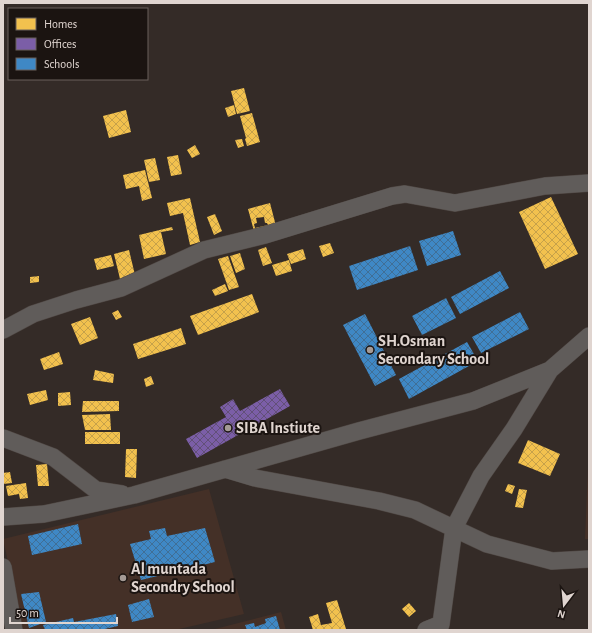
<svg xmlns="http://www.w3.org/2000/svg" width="592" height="633" font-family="'Alegreya Sans',sans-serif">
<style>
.built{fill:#443027}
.homes{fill:url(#homes-cross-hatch);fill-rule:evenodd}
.offices{fill:url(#offices-cross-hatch)}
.schools{fill:url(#schools-cross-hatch)}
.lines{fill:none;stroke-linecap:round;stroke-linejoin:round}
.minor-casing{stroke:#4f4743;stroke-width:18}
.minor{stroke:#605c5a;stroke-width:17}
.poi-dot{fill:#a49a95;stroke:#1b1411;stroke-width:1.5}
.labels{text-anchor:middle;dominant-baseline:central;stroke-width:4;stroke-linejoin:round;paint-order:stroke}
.poi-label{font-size:16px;font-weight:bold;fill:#e0d5d0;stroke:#1b1411;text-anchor:start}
</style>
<defs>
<pattern id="homes-cross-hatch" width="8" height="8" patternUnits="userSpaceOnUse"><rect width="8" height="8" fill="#f2c14e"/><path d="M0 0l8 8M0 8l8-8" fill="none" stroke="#c6a14a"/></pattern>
<pattern id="offices-cross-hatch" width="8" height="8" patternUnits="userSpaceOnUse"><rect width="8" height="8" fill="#7b5ea7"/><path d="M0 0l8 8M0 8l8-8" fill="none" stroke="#625078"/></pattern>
<pattern id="schools-cross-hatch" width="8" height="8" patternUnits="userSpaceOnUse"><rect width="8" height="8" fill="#3f88c5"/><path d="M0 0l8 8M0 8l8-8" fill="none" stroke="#406f96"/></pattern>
</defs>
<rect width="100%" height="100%" fill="#342b27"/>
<path class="built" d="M589,445V539H585Z
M209,489L244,614L175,630H23L3,539Z
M281,612L286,630H211Z"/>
<path class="homes" d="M244,88L250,111L237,114L231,91Z
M234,105L236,114L228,117L225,108Z
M126,110L131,132L109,138L103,116Z
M252,113L260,142L247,146L245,139L246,138L240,116Z
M242,139L244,146L238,148L235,140Z
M195,145L200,154L192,158L187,150Z
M178,155L182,174L171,176L167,157Z
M155,158L160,180L149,182L144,160Z
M145,170L152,198L142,201L139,186L126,189L123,175Z
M551,197L578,254L545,269L519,212Z
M190,198L200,242L190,245L183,213L170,216L167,203Z
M270,203L276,226L254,231L248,209ZM264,217L265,223H267L268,225L255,228L254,224L257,223L256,218Z
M215,214L222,231L214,235L207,217Z
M172,227L173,230L161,232L166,254L144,259L139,235Z
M330,243L334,253L323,257L319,246Z
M266,247L272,263L263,266L258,250Z
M303,249L306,259L291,264L287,254Z
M129,250L135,275L120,279L114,254Z
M240,253L245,269L236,273L230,256Z
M111,255L114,266L97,270L94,259Z
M228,256L239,287L229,290L218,259Z
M289,260L292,271L276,276L272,265Z
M39,276V282L30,283V277Z
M225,284L228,291L215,296L212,290Z
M252,294L259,312L198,335L190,316Z
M118,310L122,317L116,320L112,313Z
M90,317L98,338L80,345L71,324Z
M181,328L186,344L138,359L133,344Z
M59,352L63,364L44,370L40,359Z
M95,370L114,374L113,383L93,380Z
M151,376L154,384L146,387L144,379Z
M46,390L48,400L30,405L27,394Z
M70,392L71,405L58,406V393Z
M83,401H119V411L82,412Z
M110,414L111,430H85L82,415Z
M85,432H120V444H85Z
M528,440L560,454L550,476L518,463Z
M126,449H137L136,478L125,477Z
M47,464L49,486H38L36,465Z
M10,472L12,483L3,484V473Z
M26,483L28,498L20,499L19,494L8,496L6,486Z
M508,484L515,486L512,494L505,491Z
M519,489L527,490L523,508L515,507Z
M337,600L346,629L313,630L309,617L318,614L321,625L332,623L326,603Z
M409,603L416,611L409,617L402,609Z"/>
<path class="offices" d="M280,389L290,406L197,458L186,439L226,417L220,407L233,399L240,411Z"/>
<path class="schools" d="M453,231L461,255L427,266L419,241Z
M410,246L418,270L357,290L349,266Z
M500,271L509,288L460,314L451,297Z
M446,298L456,318L422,335L412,316Z
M520,312L529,329L481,353L472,337Z
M365,314L396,375L375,386L343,325Z
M467,342L478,361L409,399L399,379Z
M78,524L82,544L32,555L28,536Z
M165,528L167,536L205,528L215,562L141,580L130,544L151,539L149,531Z
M39,592L46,622L29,628L21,594Z
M149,599L154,617L132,622L128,605Z
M116,614L118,626L100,630H45L43,625L73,618L74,622Z
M276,616L280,630H247L245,625L254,623L255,627L266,623L265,619Z"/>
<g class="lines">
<g class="minor-casing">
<path id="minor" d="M3,330L33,314L76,300L121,288L204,250L265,235L392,196L405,194L455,203L545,186L589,183
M3,438L53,457L96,490L122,494
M225,469L255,478L379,501L415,510L487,544L552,561L589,559
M3,517L44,514L134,495L359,431L473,401L550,370L589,336
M3,567L14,630
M426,630L441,624L454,528L481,476L514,429L550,370"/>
</g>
<use href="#minor" class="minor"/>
</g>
<g class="poi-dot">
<circle cx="370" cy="350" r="4"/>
<circle cx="228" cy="428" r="4"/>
<circle cx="123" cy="578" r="4"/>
</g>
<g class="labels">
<g class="poi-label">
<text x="378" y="341">SH.Osman<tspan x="378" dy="18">Secondary School</tspan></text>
<text x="236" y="428">SIBA Instiute</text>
<text x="131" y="569">Al muntada<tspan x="131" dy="18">Secondry School</tspan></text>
</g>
</g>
<rect width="592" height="633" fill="none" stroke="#e0d5d0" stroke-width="8"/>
<rect x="8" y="8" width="140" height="72" fill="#1b1411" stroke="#6a615d"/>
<rect x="16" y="18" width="20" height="12" fill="#f2c14e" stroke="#6a615d"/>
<text x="44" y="28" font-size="12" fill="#e0d5d0">Homes</text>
<rect x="16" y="38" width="20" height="12" fill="#7b5ea7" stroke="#6a615d"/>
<text x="44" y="48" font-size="12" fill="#e0d5d0">Offices</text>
<rect x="16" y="58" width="20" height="12" fill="#3f88c5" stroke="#6a615d"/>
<text x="44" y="68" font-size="12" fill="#e0d5d0">Schools</text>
<g transform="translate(564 605) rotate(196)" stroke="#1b1411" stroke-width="3" paint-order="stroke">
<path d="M0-3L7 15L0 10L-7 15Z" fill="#e0d5d0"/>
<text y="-6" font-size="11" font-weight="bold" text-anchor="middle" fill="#e0d5d0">N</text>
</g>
<path d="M10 617v6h107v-6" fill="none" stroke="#e0d5d0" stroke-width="2"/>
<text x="16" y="617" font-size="12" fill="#e0d5d0" stroke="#1b1411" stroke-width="3" paint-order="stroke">50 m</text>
</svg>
